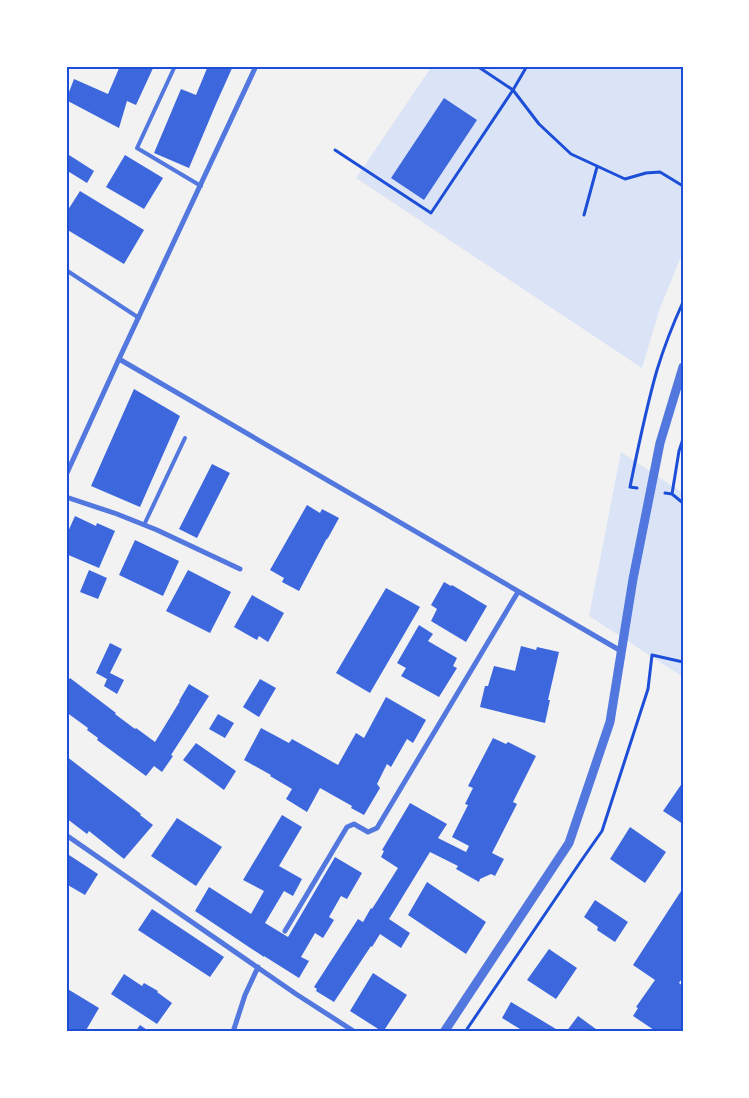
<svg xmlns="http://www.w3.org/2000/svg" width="749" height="1098" font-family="'Noto Sans',sans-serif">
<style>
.green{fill:#dbe4f7}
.building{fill:#3d67dc}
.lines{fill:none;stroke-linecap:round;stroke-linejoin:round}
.path{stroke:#1d4ed8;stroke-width:3}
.service{stroke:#5277de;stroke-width:4}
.minor{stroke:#5277de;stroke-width:5}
.tertiary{stroke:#5277de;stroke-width:9}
.neatline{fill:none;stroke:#1d4ed8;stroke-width:2}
</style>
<rect width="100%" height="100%" fill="#f2f2f2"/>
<path class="green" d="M432,66H683V252L660,308L642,368L356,178Z
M621,452L683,493V677L589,616Z"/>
<path class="building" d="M120,66H154L136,105L127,101L119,128L66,100L74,79L108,94Z
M208,66H233L216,104L189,168L154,153L181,89L196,95Z
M444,98L477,120L424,200L391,178Z
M69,155L94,171L87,183L66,170V160Z
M125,155L163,178L144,209L106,187Z
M80,191L144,230L124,264L66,229V213Z
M134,389L180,416L140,507L91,486Z
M212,464L230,473L197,538L179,529Z
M307,505L320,513L322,509L339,518L328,538L326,540L299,591L282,582L284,578L270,570Z
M75,516L96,526L97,523L115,531L99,568L66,554V536Z
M135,540L179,561L163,596L119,575Z
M89,570L107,578L98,599L80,592Z
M188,570L231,592L210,633L166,611Z
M444,582L451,586L452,585L487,606L466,642L431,621L437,609L431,605Z
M386,588L420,607L370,693L336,673Z
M252,595L284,613L268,642L259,636L257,640L234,627Z
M419,625L433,634L428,641L457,658L453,666L457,668L439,697L401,676L406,668L397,663Z
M110,643L122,649L110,673L124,680L117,694L104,686L107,679L96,673Z
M521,646L536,650L537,647L559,652L548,700H550L545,723L480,707L485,686H488L494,666L515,671Z
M70,678L116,713L115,714L135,729L136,728L155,742L180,701H179L189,684L209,696L171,755L173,756L162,772L154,766L146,776L97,740L98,738L87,730L88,728L66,712V683Z
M260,679L276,688L259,717L243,707Z
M386,697L426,720L413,743L407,739L391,767L387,764L377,784L380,788L364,815L351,808L352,806L320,788L307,812L286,799L292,789L270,776L271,775L244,760L261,728L289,743L292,739L338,765L356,733L364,738Z
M218,714L234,723L225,738L209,729Z
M493,738L506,744L508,742L536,756L513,802L517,804L492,853L504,859L495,876L491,874L480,879L479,882L456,869L458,866L430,852L389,919L410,933L401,948L380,934L372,947L371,946L334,1002L316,991L317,989L314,987L358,919L363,922L371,908L372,909L398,868L381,857L384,851L382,850L410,803L447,824L438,838L466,852L469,846L452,837L468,805L465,804L473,788L468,786Z
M196,743L236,771L224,790L183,760Z
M66,756L141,814L140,815L153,825L124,859L89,831L87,834L66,818Z
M683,782V824L663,811Z
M282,815L302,827L279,866L302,879L293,896L284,891L265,923L288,937L335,857L362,873L347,899L341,896L329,917L334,920L323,938L315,933L301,957L309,961L299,978L264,956V957L195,911L209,887L251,914L264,891L243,880Z
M177,818L222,847L196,886L151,856Z
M630,827L666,852L645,883L610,859Z
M66,853L98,874L85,895L66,884Z
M427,882L486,922L466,954L408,915Z
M683,888V977L679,983L683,986V1032H657L633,1016L638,1008L636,1007L655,980L633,965Z
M595,900L628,922L615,942L597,930L598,927L584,917Z
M152,909L224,957L210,977L138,930Z
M549,949L577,968L556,999L527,980Z
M373,973L407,995L383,1032L350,1011Z
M124,974L142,986L144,983L158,991L157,992L172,1003L157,1024L111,994Z
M66,988L99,1008L85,1032H66Z
M511,1002L561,1032H525L502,1018Z
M578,1016L600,1032H566Z
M140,1025L150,1032H135Z"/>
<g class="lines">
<path class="path" d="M527,66L513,90L539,124L571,154L625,179L646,173L660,172L683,186
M335,150L431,213L513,90L477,66
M584,215L597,167
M683,439L679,451L672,494L683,503
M637,488L630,487C638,448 646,408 657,370C664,347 673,324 683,302
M665,493L672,494
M465,1032L581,861L602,831L648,689L652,655L683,662"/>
<path class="service" d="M175,66L137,148L201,186
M66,270L139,318
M144,525L185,438"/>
<path class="minor" d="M119,359L621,651
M66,475L119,359L256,66
M66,497L117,514L157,530L240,569
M66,835L296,994L355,1032
M285,931L347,827L354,824L368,832L377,828L518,592
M233,1032L245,995L258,967"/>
<path class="tertiary" d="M444,1032L569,843L610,722L633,579L660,443L683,367"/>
</g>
<rect width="749" height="1098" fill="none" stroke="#ffffff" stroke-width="135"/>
<rect x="68" y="68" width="614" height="962" class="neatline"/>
</svg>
